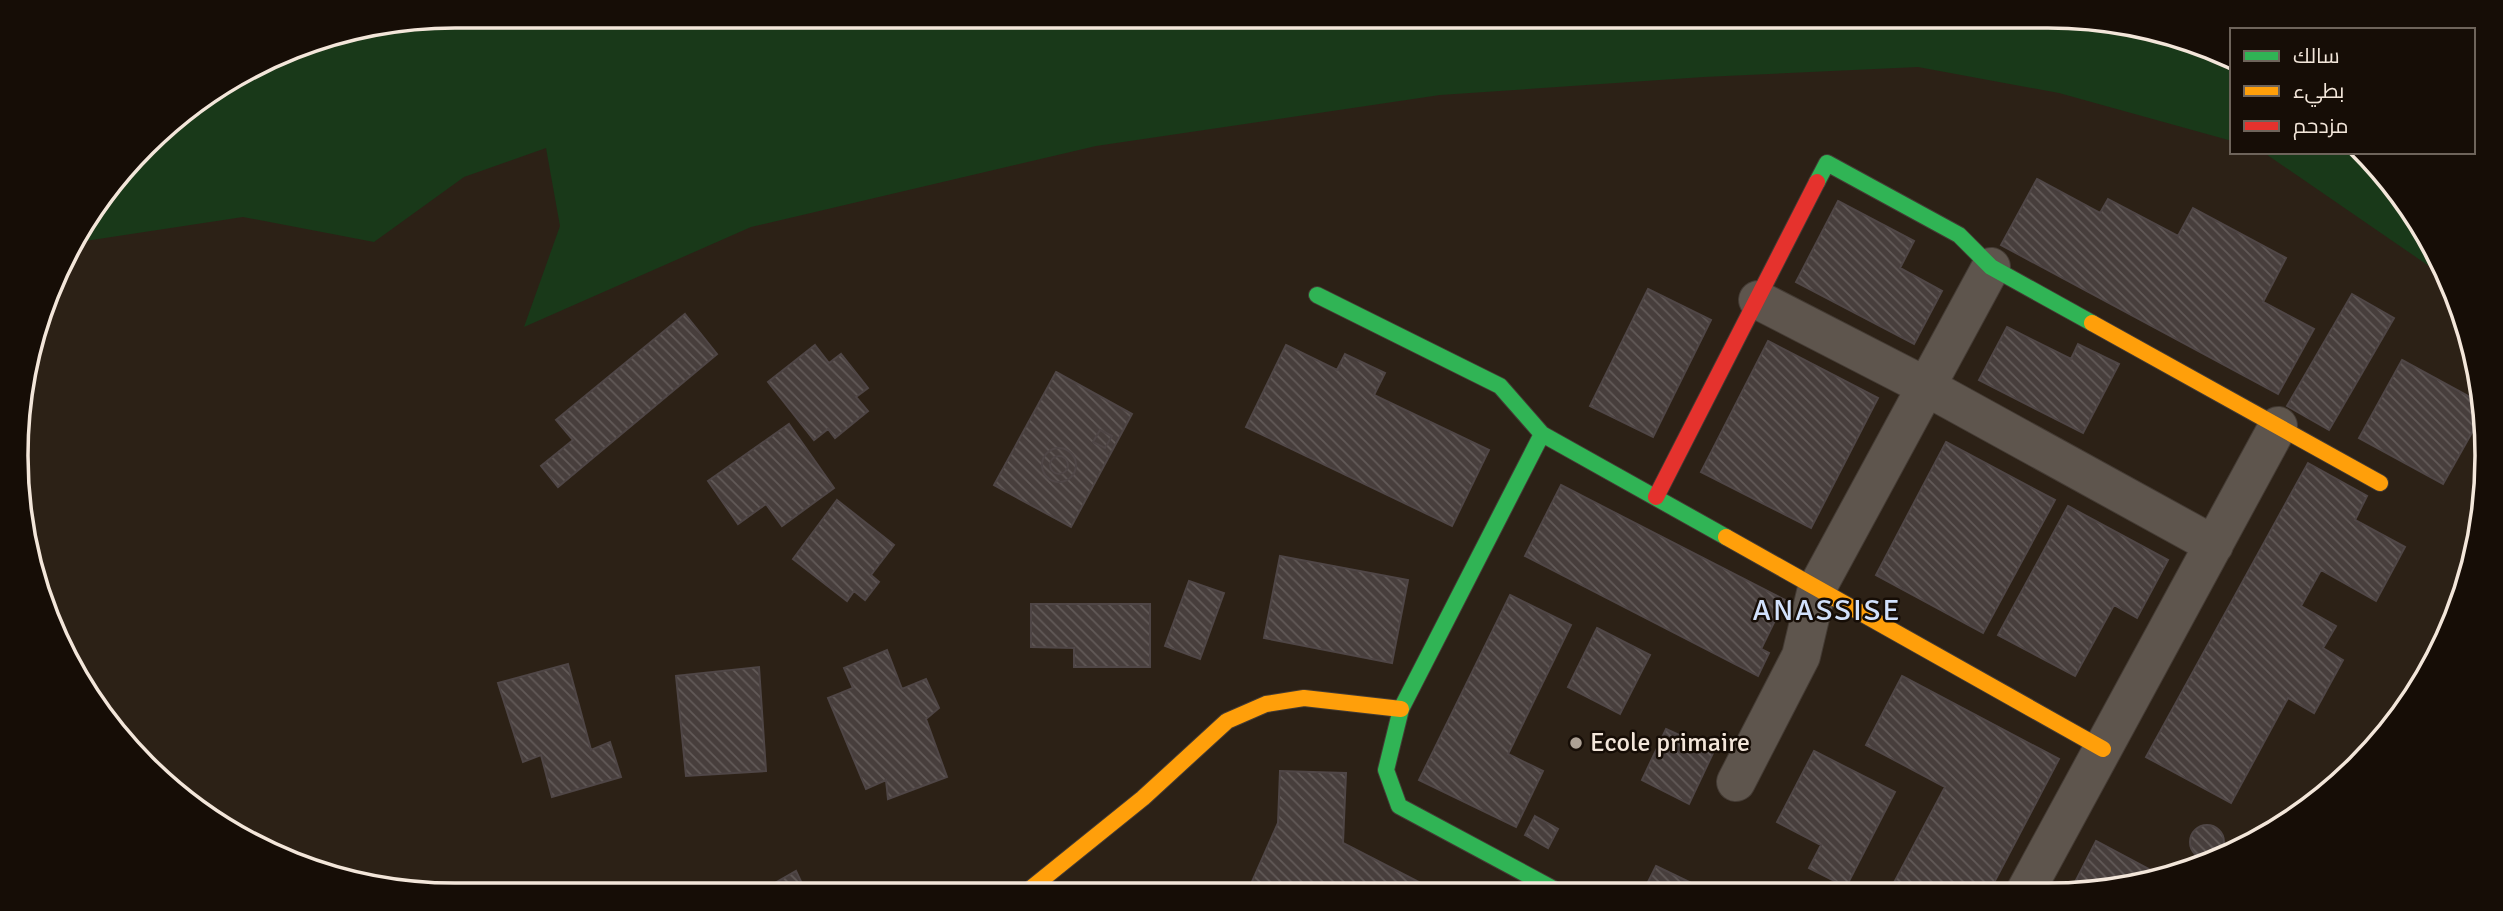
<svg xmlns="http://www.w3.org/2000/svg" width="2503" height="911" font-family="Signika,Cairo,sans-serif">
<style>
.green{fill:#193919}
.building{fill:url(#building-back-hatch);stroke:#4f4646;stroke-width:2}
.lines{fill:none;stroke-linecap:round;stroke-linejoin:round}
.street-casing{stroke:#443b34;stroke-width:40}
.fast-casing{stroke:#443b34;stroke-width:18}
.slow-casing{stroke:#443b34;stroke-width:18}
.jam-casing{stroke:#443b34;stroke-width:18}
.street{stroke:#5e554d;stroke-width:38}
.fast{stroke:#30b455;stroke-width:16}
.slow{stroke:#ff9f0a;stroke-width:16}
.jam{stroke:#e5322d;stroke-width:16}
.poi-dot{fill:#ada195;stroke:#160d06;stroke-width:2.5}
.labels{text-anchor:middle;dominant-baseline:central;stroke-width:5;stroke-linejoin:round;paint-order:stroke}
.poi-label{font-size:26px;fill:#f3e6da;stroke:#160d06;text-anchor:start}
.quarter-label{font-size:30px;letter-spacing:2px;fill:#d2e1fc;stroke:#160d06}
.rim{fill:none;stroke:#f3e6da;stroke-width:3.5}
</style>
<defs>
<pattern id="building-back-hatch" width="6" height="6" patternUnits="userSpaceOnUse" patternTransform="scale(1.75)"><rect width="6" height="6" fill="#473e3c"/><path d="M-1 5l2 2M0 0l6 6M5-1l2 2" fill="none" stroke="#625a58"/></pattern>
</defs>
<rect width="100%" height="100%" fill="#2c2116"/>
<path class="green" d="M456,16H2048L2162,31L2232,65V141L2059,93L1918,67L1704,77L1440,95L1096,146L751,227L524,327L560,226L546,148L464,177L374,242L243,217L72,243L74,236L166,125L314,39Z
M2263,152H2355L2429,236L2442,275Z"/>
<path class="building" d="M2037,179L2100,213L2108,199L2178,236L2193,208L2286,258L2263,302L2314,329L2278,394L2001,245Z
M1838,201L1914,241L1900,268L1942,291L1914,344L1796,282Z
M1648,289L1711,320L1653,437L1590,406Z
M2352,294L2394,318L2329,430L2287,406Z
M685,314L717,354L558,487L541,466L573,440L556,420Z
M2007,327L2071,359L2078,344L2119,364L2083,433L1979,380Z
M1768,341L1878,398L1811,528L1701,472Z
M815,345L829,363L841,354L868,388L856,397L868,411L835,438L828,429L814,440L768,382Z
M1286,345L1337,370L1345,354L1385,373L1374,395L1489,450L1452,526L1246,427Z
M2402,360L2483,404V413L2443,484L2359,438Z
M1056,372L1132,414L1071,527L994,485Z
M789,424L834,488L782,526L766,504L738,524L708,481Z
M1100,430L1112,436L1105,448L1093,442Z
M1946,442L2055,500L1983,633L1876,575Z
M1042 465a17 17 0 1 1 34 0a17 17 0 1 1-34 0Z
M1050 465a9 9 0 1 1 18 0a9 9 0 1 1-18 0Z
M2308,463L2367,496L2355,520L2405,547L2376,601L2321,570L2301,606L2336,626L2323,648L2343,660L2314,713L2288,698L2231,803L2146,757Z
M1561,485L1785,600L1761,649L1769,653L1758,676L1525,556Z
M837,500L894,545L871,575L879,582L865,600L854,591L847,601L793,559Z
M2068,506L2168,560L2137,618L2114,605L2075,676L1998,635Z
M1280,556L1408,580L1392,663L1264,638Z
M1189,581L1224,593L1200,659L1165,646Z
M1510,595L1571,625L1508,754L1543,771L1516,827L1419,780Z
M1031,604H1150V667H1074V648L1031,647Z
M1597,628L1650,655L1620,714L1568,687Z
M887,650L902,689L926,679L939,708L926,719L947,777L888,799L886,780L866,789L828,698L853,688L844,668Z
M568,664L591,750L610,742L621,777L552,797L541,755L523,762L498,683Z
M759,667L766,771L686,776L676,676Z
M1902,676L2059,759L1989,892H1889L1945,787L1866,745Z
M1666,729L1714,751L1689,804L1642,780Z
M1814,751L1895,792L1846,887L1809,868L1821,845L1777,822Z
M1280,771L1346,773L1343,843L1440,893H1247L1278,823Z
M1535,816L1558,829L1548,848L1525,835Z
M2190 842a17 17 0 1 1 34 0a17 17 0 1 1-34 0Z
M2096,841L2160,875L2105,891L2070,892Z
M1656,866L1710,892H1643Z
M796,871L807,894L754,895Z"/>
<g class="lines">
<g class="street-casing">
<path id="street" d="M1758,300L1925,386L2214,545
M1736,782L1801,656L1817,588L1991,267
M2025,892L2278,426"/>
</g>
<g class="fast-casing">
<path id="fast" d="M1817,182L1827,163L1959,235L1991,267L2092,323
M1317,295L1500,386L1542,434L1726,537
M1542,434L1401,709L1386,770L1399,806L1561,893"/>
</g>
<g class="slow-casing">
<path id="slow" d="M2092,323L2380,483
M1726,537L2103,749
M1024,894L1143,798L1227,721L1266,704L1304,698L1401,709"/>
</g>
<g class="jam-casing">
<path id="jam" d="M1656,497L1817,182"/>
</g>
<use href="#street" class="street"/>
<use href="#fast" class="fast"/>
<use href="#slow" class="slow"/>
<use href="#jam" class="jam"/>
</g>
<circle class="poi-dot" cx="1576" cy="743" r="7"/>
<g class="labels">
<g class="poi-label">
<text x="1590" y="743">Ecole primaire</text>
</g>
<g class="quarter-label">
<text x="1827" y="610">ANASSISE</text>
</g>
</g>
<path d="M0 0H2503V911H0ZM455 28H2048A427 427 0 0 1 2475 455V456A427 427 0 0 1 2048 883H455A427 427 0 0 1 28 456V455A427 427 0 0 1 455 28Z" fill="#160d06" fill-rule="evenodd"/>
<path class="rim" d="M455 28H2048A427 427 0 0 1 2475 455V456A427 427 0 0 1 2048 883H455A427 427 0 0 1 28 456V455A427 427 0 0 1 455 28Z"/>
<rect x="2230" y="28" width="245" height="126" fill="#160d06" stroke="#6e645b" stroke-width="2"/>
<rect x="2244" y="51" width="35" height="10" fill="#30b455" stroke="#6e645b" stroke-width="2"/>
<text x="2293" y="63" font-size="21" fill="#f3e6da">سالك</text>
<rect x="2244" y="86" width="35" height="10" fill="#ff9f0a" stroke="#6e645b" stroke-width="2"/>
<text x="2293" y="98" font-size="21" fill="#f3e6da">بطيء</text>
<rect x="2244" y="121" width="35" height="10" fill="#e5322d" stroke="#6e645b" stroke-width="2"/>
<text x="2293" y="133" font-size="21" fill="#f3e6da">مزدحم</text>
</svg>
